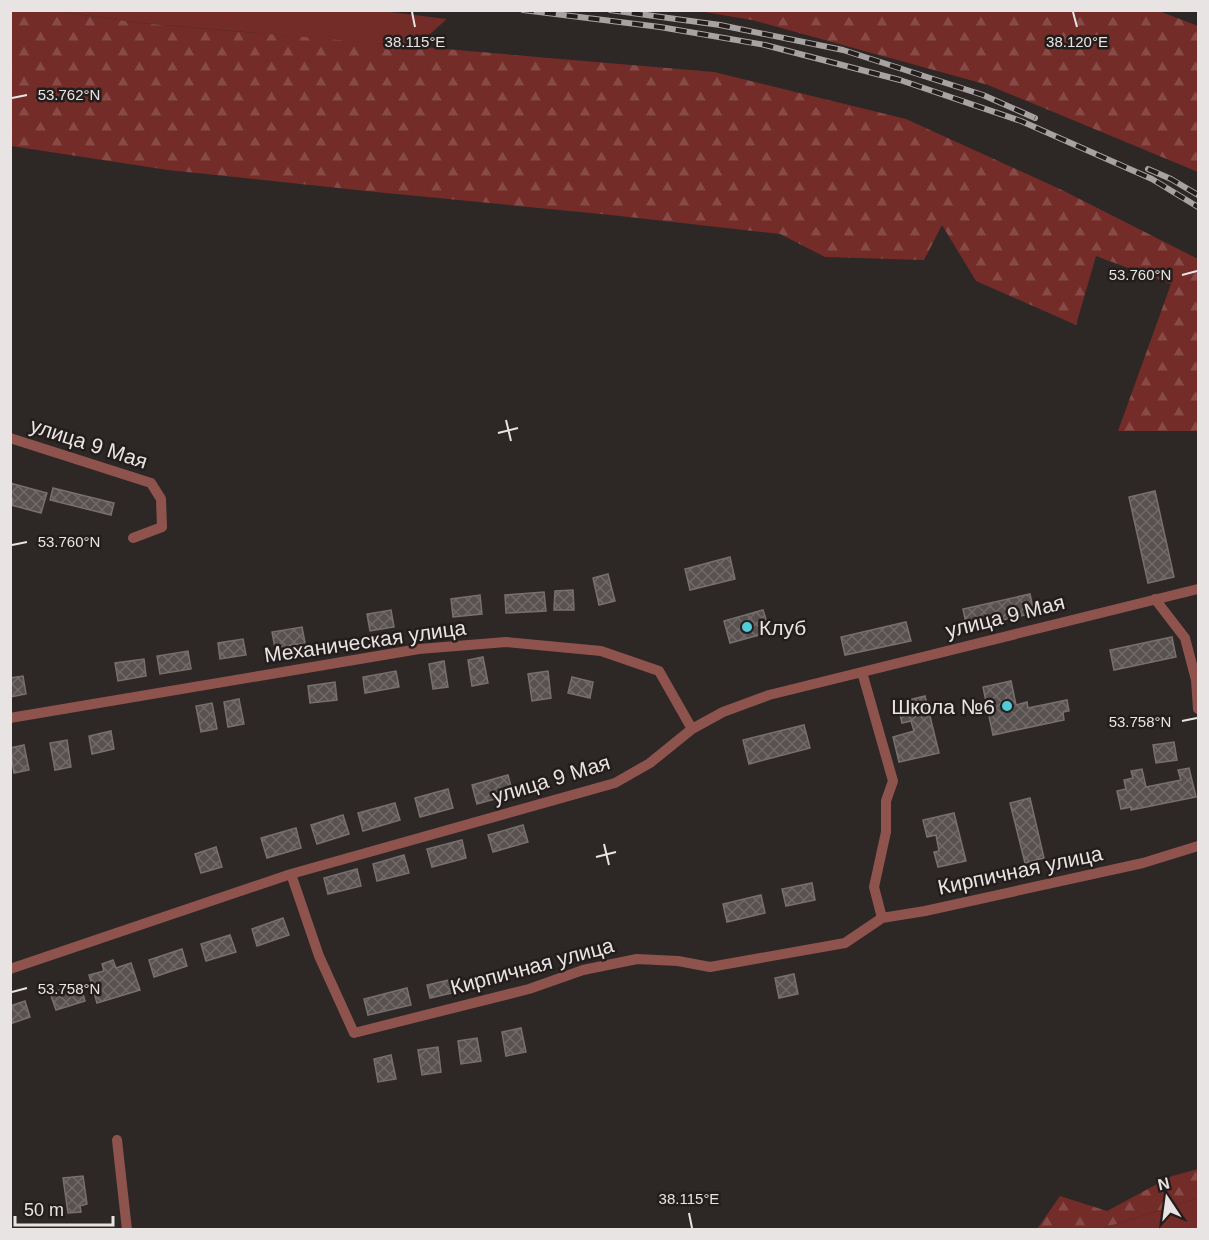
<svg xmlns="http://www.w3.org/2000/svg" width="1209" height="1240" font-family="Helvetica,sans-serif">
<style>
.green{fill:#732c28}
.forest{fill:url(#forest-firs)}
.building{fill:url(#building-cross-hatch);stroke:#77706f;stroke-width:1.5}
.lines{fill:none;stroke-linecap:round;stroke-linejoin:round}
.street{stroke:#8f534e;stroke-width:10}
.rail-casing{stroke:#a8a2a2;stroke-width:6}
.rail{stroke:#231d1c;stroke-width:4;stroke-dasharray:11;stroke-linecap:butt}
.ticks{fill:none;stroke:#e9e4e4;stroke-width:2}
.poi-dot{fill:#52cbd9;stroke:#231d1c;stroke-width:2}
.labels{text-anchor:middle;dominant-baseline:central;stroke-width:5;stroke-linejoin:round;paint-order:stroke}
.street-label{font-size:21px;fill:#e9e4e4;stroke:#231d1c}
.poi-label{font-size:21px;fill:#e9e4e4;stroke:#231d1c;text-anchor:start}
.ticks-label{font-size:15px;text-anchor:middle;fill:#e9e4e4;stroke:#231d1c;stroke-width:5;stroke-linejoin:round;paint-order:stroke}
</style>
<defs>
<pattern id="forest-firs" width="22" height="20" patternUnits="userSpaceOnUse" patternTransform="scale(1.5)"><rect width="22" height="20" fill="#732c28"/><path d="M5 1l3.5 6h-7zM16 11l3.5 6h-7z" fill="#874a47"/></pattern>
<pattern id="building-cross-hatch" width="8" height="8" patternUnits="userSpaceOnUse" patternTransform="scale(1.5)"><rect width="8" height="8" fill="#585150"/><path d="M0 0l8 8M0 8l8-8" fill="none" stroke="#706a69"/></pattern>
</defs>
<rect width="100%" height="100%" fill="#2d2726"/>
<path class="green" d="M374,10L447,19L415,47L140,23L56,11Z
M1198,1198V1229H1100Z"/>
<path class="forest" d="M10,11H56L140,23L714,72L906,119L1062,190L1198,259V431H1118L1171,284L1096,256L1076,325L976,281L942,225L924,260L825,257L780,234L611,215L376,192L168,170L11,146Z
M698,11H1159L1198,26V172L988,85L752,20Z
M1198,1169V1198L1100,1229H1034H1037L1060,1196L1107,1211L1172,1176Z"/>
<path class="building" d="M10,483L47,493L41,513L11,505L13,499L10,498Z
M53,488L114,503L111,515L50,500Z
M1155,491L1174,577L1148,583L1129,497Z
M730,557L735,579L690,590L685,569Z
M608,574L615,601L599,605L593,578Z
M573,590L574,610H554L555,591Z
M544,592L546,611L506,613L505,595Z
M1030,594L1034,613L967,628L963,609Z
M480,595L482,614L453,617L451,599Z
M391,610L394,627L370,631L367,614Z
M763,610L770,632L730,643L724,621Z
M906,622L911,641L845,655L841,637Z
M302,627L305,643L275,648L272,632Z
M1172,637L1176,657L1114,670L1110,650Z
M243,639L246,655L220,659L218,643Z
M188,651L191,669L160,674L157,656Z
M483,657L488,683L472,686L468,660Z
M144,659L146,676L118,681L115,663Z
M444,661L448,687L433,689L429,664Z
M396,671L399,687L365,693L363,677Z
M548,671L551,698L532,701L528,674Z
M23,676L26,694L10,697V678Z
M572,677L593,682L590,698L568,693Z
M1011,681L1016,705L1027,702L1028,708L1067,700L1069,711L1063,712L1064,720L993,735L983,687Z
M335,682L337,700L310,703L308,686Z
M925,696L939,753L899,762L893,737L914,731L911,721L902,723L897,703Z
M239,699L244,724L228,727L224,702Z
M212,703L217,729L201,732L196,706Z
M804,725L810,748L749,764L743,740Z
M111,731L114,749L92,754L89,736Z
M67,740L71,767L55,770L50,743Z
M1174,742L1177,760L1156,763L1153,745Z
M24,745L29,770L14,773L10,748Z
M1189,768L1196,797L1131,810V807L1121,809L1117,791L1126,789L1124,780L1133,778L1131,771L1142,769L1146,787L1181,780L1178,770Z
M508,775L513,794L477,804L472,785Z
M448,789L453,808L420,817L415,798Z
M1030,798L1044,858L1025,863L1010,803Z
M395,803L400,820L363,831L358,813Z
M954,813L966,861L938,867L934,852L939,851L936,835L927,837L923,820Z
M343,815L349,834L317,844L311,825Z
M523,825L528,842L493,852L488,835Z
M296,828L301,848L267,858L261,838Z
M462,840L466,858L432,867L427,849Z
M216,847L222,867L201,873L195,854Z
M404,855L409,873L377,881L373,864Z
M357,869L361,886L328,894L324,878Z
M812,883L815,900L786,906L782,889Z
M761,895L765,913L727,922L723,904Z
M283,918L289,935L257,946L252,929Z
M230,935L236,952L206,961L201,944Z
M182,949L187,966L154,977L149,960Z
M113,960L116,968L131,963L140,990L97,1003L89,975L104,971L102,964Z
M794,974L798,994L779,998L775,978Z
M449,980L452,993L430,998L427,985Z
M80,984L85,1001L56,1010L50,993Z
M407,988L411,1005L368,1015L364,999Z
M25,1001L30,1017L10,1024V1006Z
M521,1028L526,1052L506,1056L502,1032Z
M477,1038L481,1061L461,1064L458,1041Z
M438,1047L441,1072L422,1075L418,1050Z
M391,1055L396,1079L378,1082L374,1059Z
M83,1176L87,1204L80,1206L81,1212L68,1213L63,1178Z"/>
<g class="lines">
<path class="street" d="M10,438L151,483L161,499L162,527L133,538
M1155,599L1185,638L1196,680L1198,709
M862,672L893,781L886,801V832L874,887L882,918
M10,718L419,649L506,642L601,651L659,671L692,729
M291,874L319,956L354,1033L529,989L583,970L637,959L678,961L710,967L845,943L882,918L925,911L1143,863L1198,846
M10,969L291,874L615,783L650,763L692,729L723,712L769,695L1198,589
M117,1140L127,1230"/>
<g class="rail-casing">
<path id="rail" d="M523,10L660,27L765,45L900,80L1021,121L1152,179L1198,207
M610,10L720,25L843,50L983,95L1035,118
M1148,169L1171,179L1198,195"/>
</g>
<use href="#rail" class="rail"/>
</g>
<path class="ticks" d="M412,12L415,27M1073,12L1077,27M12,98L27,95M1182,275L1197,271M506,420L511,441M498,433L518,428M12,545L27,542M1182,721L1197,718M604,844L609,865M596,857L616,852M12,992L27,988M689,1213L692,1228"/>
<g class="poi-dot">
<circle cx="747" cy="627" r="6"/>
<circle cx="1007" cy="706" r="6"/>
</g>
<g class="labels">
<g class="street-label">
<text transform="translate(89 443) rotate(18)">улица 9 Мая</text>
<text transform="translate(1005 616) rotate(-14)">улица 9 Мая</text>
<text transform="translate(365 641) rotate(-8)">Механическая улица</text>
<text transform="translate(551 779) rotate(-17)">улица 9 Мая</text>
<text transform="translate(1020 870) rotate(-12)">Кирпичная улица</text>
<text transform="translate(532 966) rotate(-15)">Кирпичная улица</text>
</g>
<g class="poi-label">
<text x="759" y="627">Клуб</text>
<text x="995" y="706" text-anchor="end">Школа №6</text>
</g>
</g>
<g class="ticks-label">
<text x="415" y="47">38.115°E</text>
<text x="1077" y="47">38.120°E</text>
<text x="69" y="100">53.762°N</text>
<text x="1140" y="280">53.760°N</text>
<text x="69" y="547">53.760°N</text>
<text x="1140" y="727">53.758°N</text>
<text x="69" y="994">53.758°N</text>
<text x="689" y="1204">38.115°E</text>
</g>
<rect width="1209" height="1240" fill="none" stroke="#e9e4e4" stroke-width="24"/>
<g transform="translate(1167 1198) rotate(347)" stroke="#231d1c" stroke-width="4.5" paint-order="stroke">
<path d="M0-4.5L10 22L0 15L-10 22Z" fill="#e9e4e4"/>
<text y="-9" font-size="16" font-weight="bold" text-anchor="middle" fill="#e9e4e4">N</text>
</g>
<path d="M15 1216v9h98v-9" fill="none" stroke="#e9e4e4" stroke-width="3"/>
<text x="24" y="1216" font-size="18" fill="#e9e4e4" stroke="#231d1c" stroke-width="4.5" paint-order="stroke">50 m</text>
</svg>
